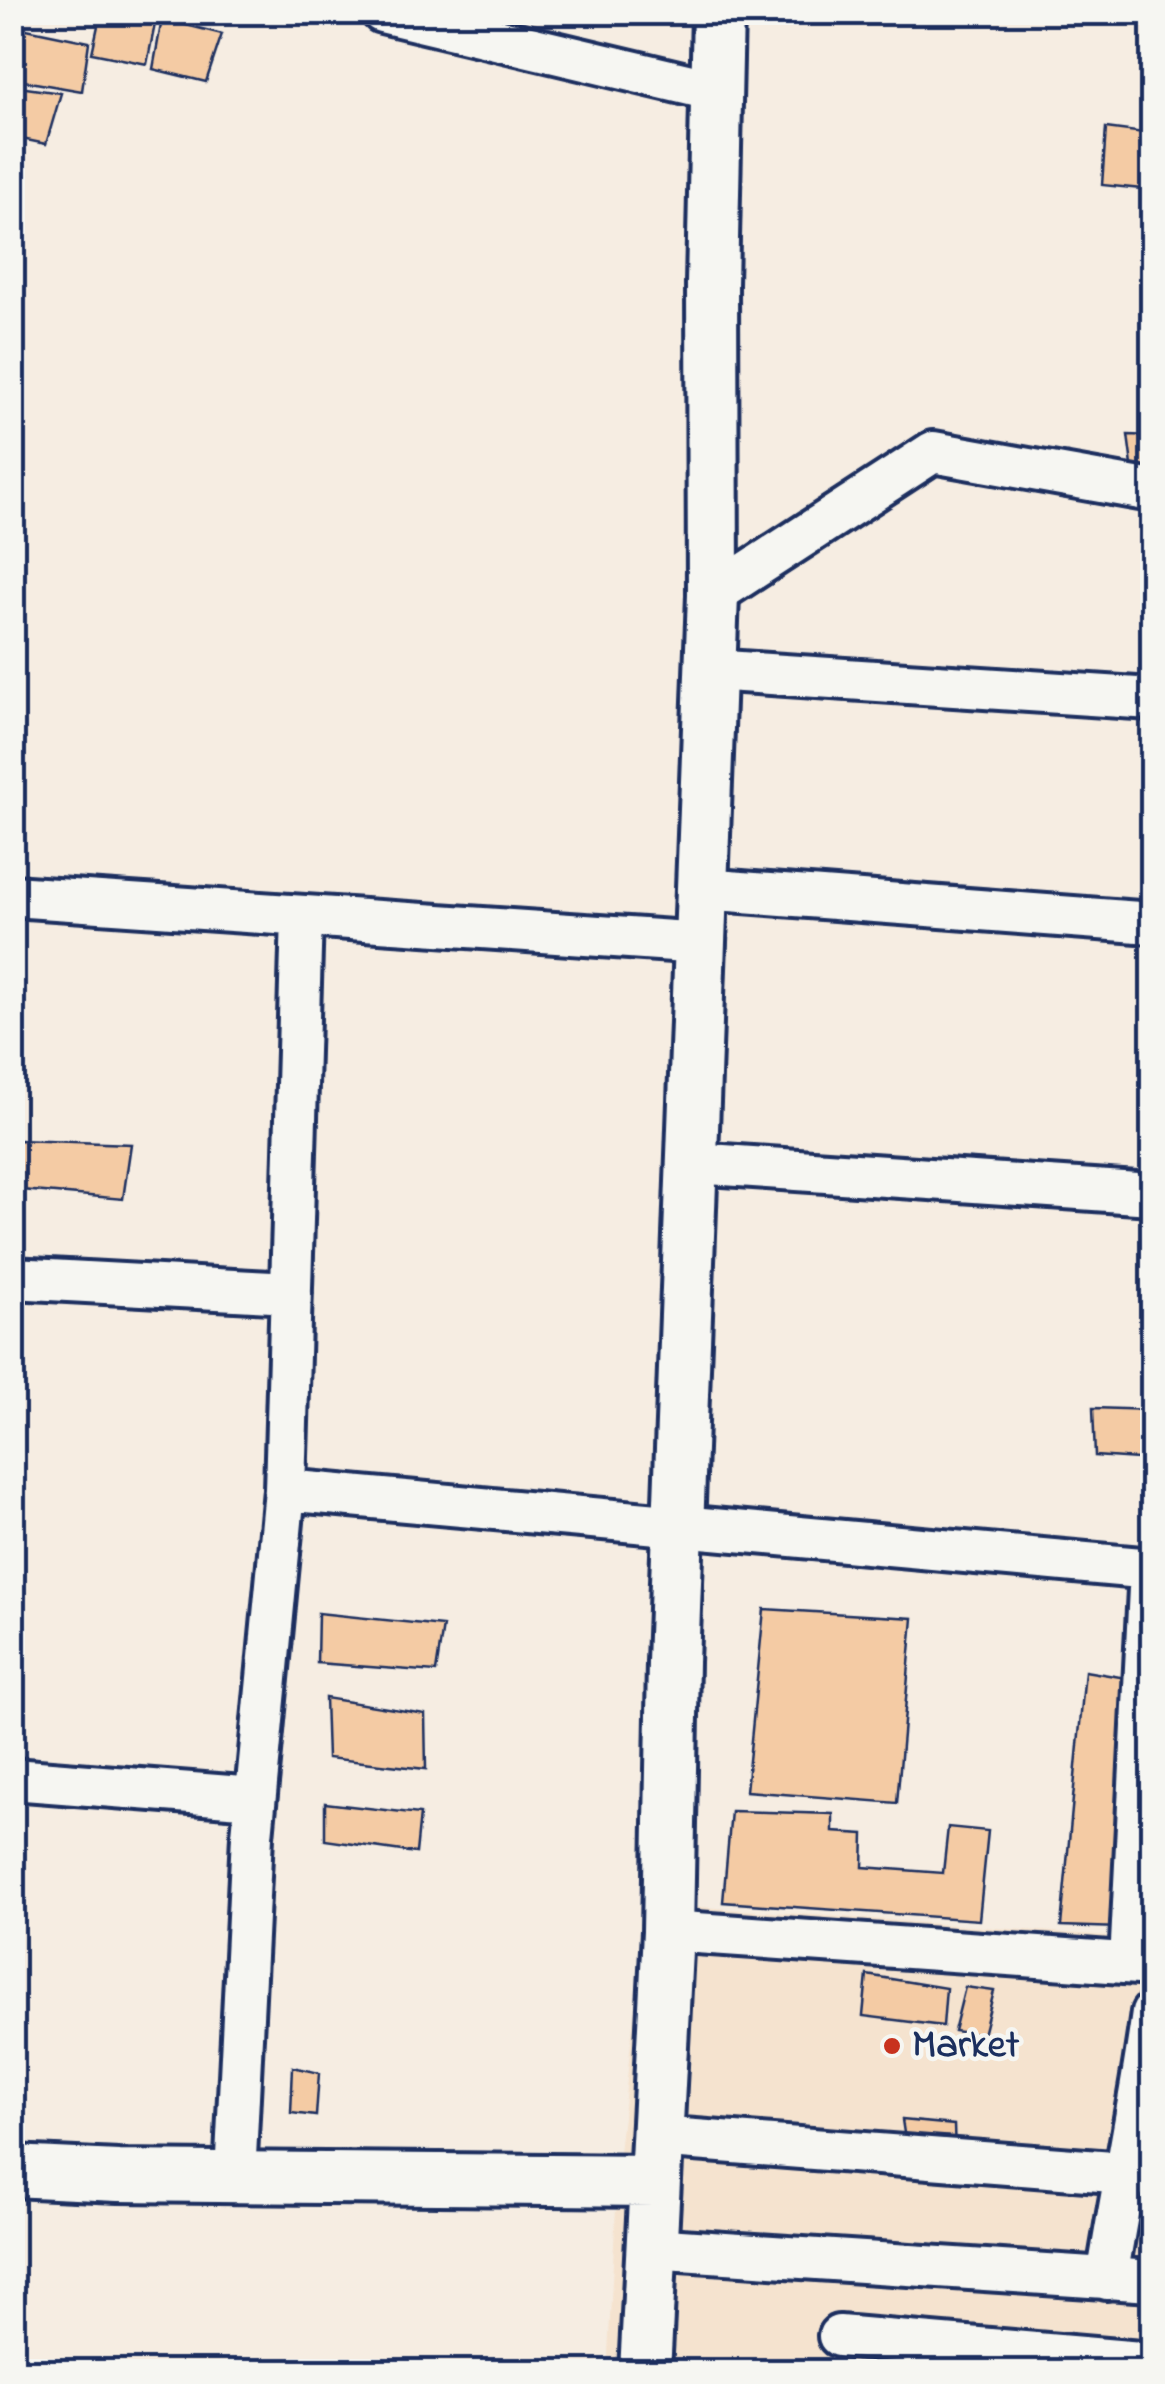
<svg xmlns="http://www.w3.org/2000/svg" width="1165" height="2384" font-family="'Indie Flower',sans-serif">
<style>
.built{fill:#f5e3cf}
.building{fill:#f4cba4;stroke:#1b2f5e;stroke-width:2.5}
.lines{fill:none;stroke-linecap:round;stroke-linejoin:round}
.minor-casing{stroke:#1b2f5e;stroke-width:48}
.tertiary-casing{stroke:#1b2f5e;stroke-width:58}
.minor{stroke:#f6f6f2;stroke-width:40}
.tertiary{stroke:#f6f6f2;stroke-width:50}
.poi-dot{fill:#c8321e;stroke:#f6f6f2;stroke-width:4}
.labels{text-anchor:middle;dominant-baseline:central;stroke-width:9;stroke-linejoin:round;paint-order:stroke}
.poi-label{font-size:40px;font-weight:bold;fill:#1b2f5e;stroke:#f6f6f2;text-anchor:start}
</style>
<rect width="100%" height="100%" fill="#f6ede2"/>
<filter id="ink" filterUnits="userSpaceOnUse"><feTurbulence type="fractalNoise" baseFrequency=".01" numOctaves="2"/><feDisplacementMap in="SourceGraphic" scale="20" xChannelSelector="R" yChannelSelector="G"/><feConvolveMatrix kernelMatrix="1 2 1 2 8 2 1 2 1" color-interpolation-filters="sRGB"/></filter>
<g filter="url(#ink)">
<path class="built" d="M646,1903L1152,1939V2371L607,2372L619,2153Z"/>
<path class="building" d="M101,12H131L156,19L147,64L92,53Z
M162,19L222,34L206,82L153,69Z
M12,26L89,42L82,91L12,79Z
M12,86L61,93L46,144L12,137Z
M1106,128L1152,134V190L1102,185Z
M1128,435L1152,436V489L1135,488Z
M17,1140L131,1144L123,1199L22,1190Z
M1093,1408L1152,1410V1460L1095,1456Z
M764,1609L913,1618L897,1803L746,1791Z
M318,1613L443,1626L436,1672L317,1663Z
M1085,1671L1138,1680L1121,1928L1061,1926Z
M325,1698L425,1714L426,1769L327,1758Z
M325,1803L420,1814L416,1853L325,1840Z
M731,1811L833,1814V1832L864,1834L863,1867L943,1873L948,1827L988,1831L979,1920L723,1902Z
M867,1975L946,1988L943,2026L863,2016Z
M965,1987L994,1991L983,2035L954,2031Z
M293,2067L319,2073L316,2116L291,2113Z
M902,2120L954,2125L955,2154L906,2146Z
M931,2364L979,2372H930Z"/>
<g class="lines">
<g class="minor-casing">
<path id="minor" d="M382,12L716,91
M713,595L933,452L1152,491
M710,670L1152,699
M703,889L1152,923
M12,896L702,943
M694,1163L1152,1194
M12,1278L291,1293
M285,1490L1152,1569
M12,1779L255,1798
M668,1931L1152,1965
M1130,1963L1150,1569
M656,2137L1152,2175
M235,2177L252,1836L285,1490L302,916
M650,2248L1152,2281
M1107,2279C1121,2189 1140,2102 1152,2013
M839,2336L1152,2363"/>
</g>
<g class="tertiary-casing">
<path id="tertiary" d="M12,2171L118,2176L654,2181
M645,2372L668,1931L673,1662L713,595L712,284L718,12"/>
</g>
<use href="#minor" class="minor"/>
<use href="#tertiary" class="tertiary"/>
</g>
</g>
<circle class="poi-dot" cx="892" cy="2046" r="10"/>
<g class="labels">
<g class="poi-label">
<text x="912" y="2046">Market</text>
</g>
</g>
<rect width="1165" height="2384" fill="none" stroke="#f6f6f2" stroke-width="50"/>
<rect x="25" y="25" width="1115" height="2334" fill="none" stroke="#1b2f5e" stroke-width="4" filter="url(#ink)"/>
</svg>
